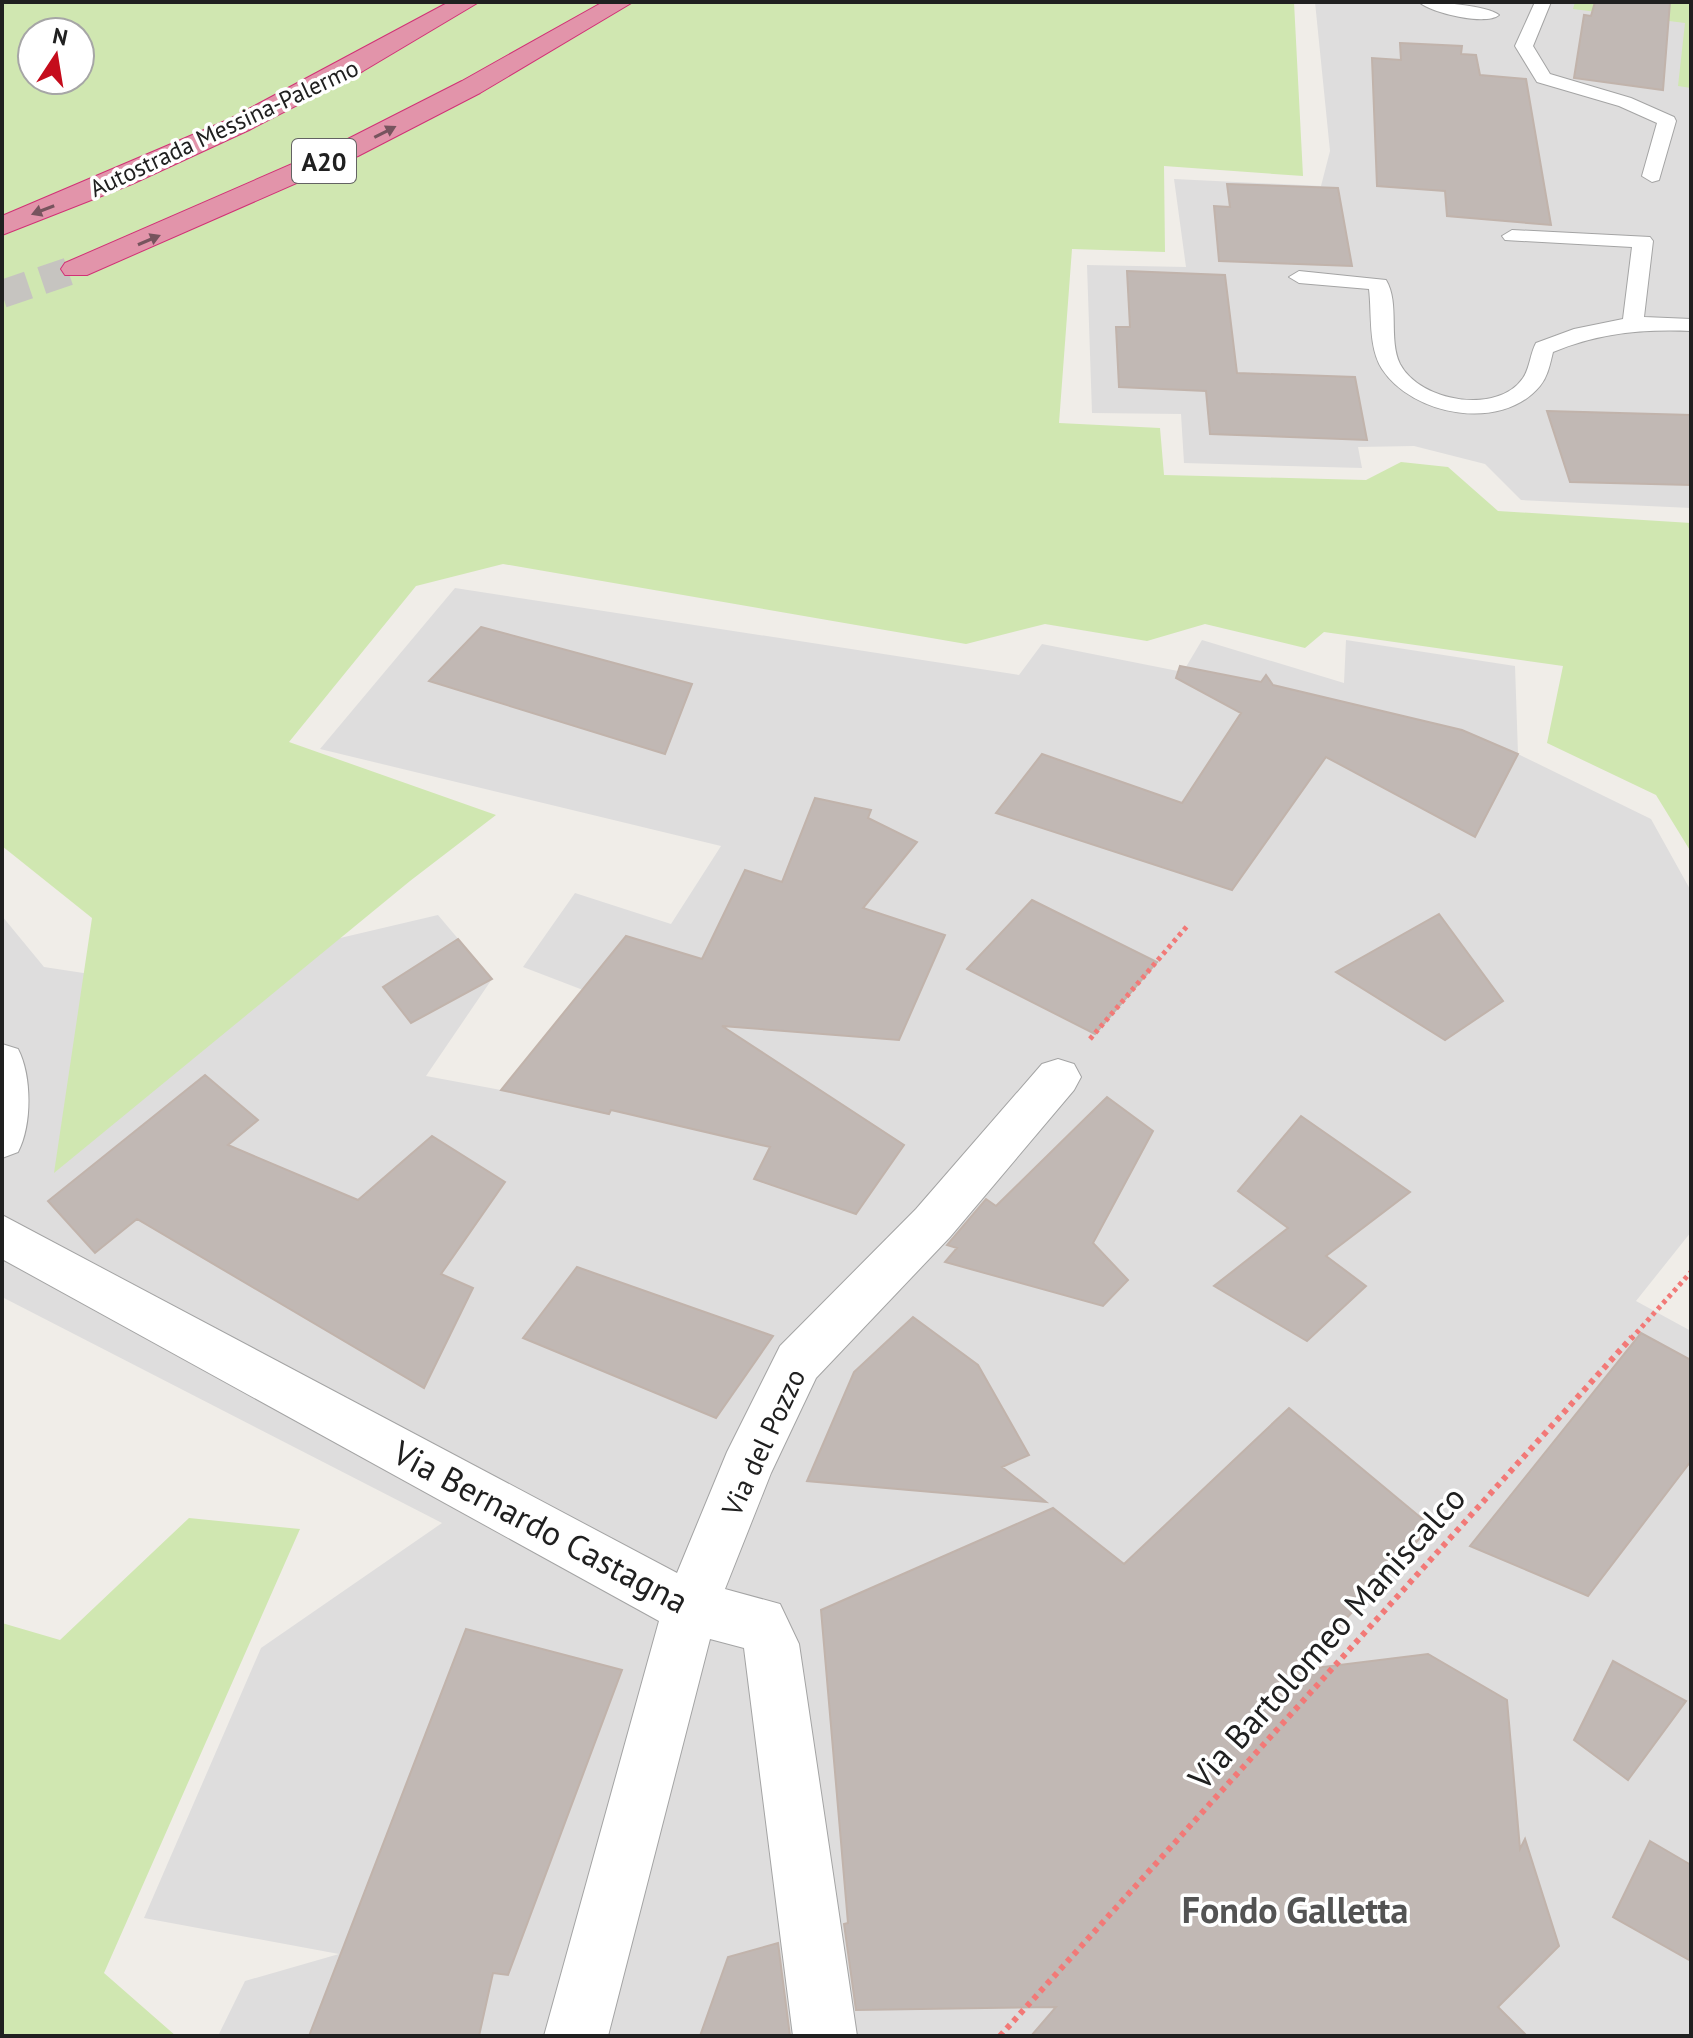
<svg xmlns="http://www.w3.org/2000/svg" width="1693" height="2038" font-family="'PT Sans',sans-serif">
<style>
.residential{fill:#dedddd}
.grass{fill:#d0e7b1;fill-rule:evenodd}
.building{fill:#c1b8b4;stroke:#c1b3ab;stroke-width:2}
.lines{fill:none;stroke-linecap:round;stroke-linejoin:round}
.highway-tunnel{stroke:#c6c4c0;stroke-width:28;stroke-dasharray:28 14;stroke-linecap:butt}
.lane-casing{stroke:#a4a4a4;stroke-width:2}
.street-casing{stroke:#a4a4a4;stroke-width:2}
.highway-casing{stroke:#d13176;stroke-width:2}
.path-far1{stroke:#f27977;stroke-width:5;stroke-dasharray:4 4;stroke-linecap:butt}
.path{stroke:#f27977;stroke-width:6;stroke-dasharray:5 5;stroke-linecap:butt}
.lane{fill:#fff;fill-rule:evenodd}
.street{fill:#fff;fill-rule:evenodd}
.highway{fill:#e294aa;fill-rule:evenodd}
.oneway{fill:#77545e}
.labels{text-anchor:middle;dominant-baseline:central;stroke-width:7;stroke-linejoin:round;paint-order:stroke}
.far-street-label{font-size:24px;fill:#202020;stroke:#fff}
.shield{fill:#fff;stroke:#636363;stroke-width:2}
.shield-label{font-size:26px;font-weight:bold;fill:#202020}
.street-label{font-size:28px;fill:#202020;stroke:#fff}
.near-street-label{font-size:34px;fill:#202020;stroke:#fff}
.near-neighbourhood-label{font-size:36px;font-weight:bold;fill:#535353;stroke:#fff}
</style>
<rect width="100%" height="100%" fill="#f0ede8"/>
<path class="residential" d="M1315,2H1691V508L1521,500L1485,464L1414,446L1358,447L1362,468L1184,463L1181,414L1092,413L1087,265L1186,267L1174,179L1321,186L1330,151Z
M455,588L1019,675L1042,644L1183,672L1202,640L1344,683L1346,640L1515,666L1518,754L1651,819L1691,891V1232L1636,1301L1691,1331V2036H218L245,1981L339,1954L144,1918L261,1648L442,1523L2,1297V916L44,967L149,983L438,915L492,979L426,1076L501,1090L583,990L523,967L575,893L671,924L721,846L320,749Z"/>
<path class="grass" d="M2,2H1294L1303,176L1164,166L1165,252L1072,249L1059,423L1160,428L1164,475L1366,480L1401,462L1448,467L1498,511L1691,523V852L1656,795L1547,743L1563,666L1324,632L1305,648L1205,624L1147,641L1045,624L966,644L503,564L416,586L289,742L496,815L410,881L54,1173L92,918L2,846ZM32,32H80V80H32Z
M1575,2H1691V88L1678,86L1685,23L1573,9Z
M189,1518L300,1529L104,1973L176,2036H2V1623L60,1640Z"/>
<path class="building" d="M1595,2H1670L1663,90L1574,78L1584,15L1591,16Z
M1400,43L1462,46L1461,54L1476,55L1480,75L1526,79L1551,225L1447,216L1445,191L1377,186L1372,58L1401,60Z
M1227,184L1338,188L1352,266L1219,261L1214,206L1230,207Z
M1127,271L1225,275L1237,373L1355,377L1367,440L1210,434L1206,391L1119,387L1116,327H1130Z
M1547,411L1691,415V485L1570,482Z
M481,627L692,684L665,754L429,681Z
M1180,666L1261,682L1266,675L1273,685L1462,730L1518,754L1475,837L1326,757L1232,890L996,813L1042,754L1182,803L1241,713L1176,678Z
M815,798L871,810L868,818L917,842L863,908L945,935L899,1040L722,1026L904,1145L856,1214L754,1179L770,1147L611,1110L609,1114L501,1090L626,936L702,959L745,870L782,882Z
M1032,900L1157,962L1095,1034L967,969Z
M1439,914L1503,1001L1445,1040L1336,972Z
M458,939L492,979L411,1023L383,987Z
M205,1075L258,1120L228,1145L358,1200L432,1136L505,1182L441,1274L473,1288L424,1388L137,1219L95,1253L48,1201Z
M1107,1097L1153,1131L1093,1243L1128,1280L1103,1306L945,1262L957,1248L947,1245L986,1199L996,1206Z
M1301,1116L1410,1192L1326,1256L1366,1286L1307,1341L1214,1286L1288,1228L1238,1191Z
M577,1267L773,1336L716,1418L523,1338Z
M913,1317L978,1365L1029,1455L1002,1467L1046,1502L807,1481L854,1372Z
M1641,1333L1691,1360V1461L1588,1596L1470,1546Z
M1289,1408L1431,1526L1299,1670L1428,1654L1507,1700L1520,1849L1525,1839L1559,1946L1498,2007L1527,2036H1031L1056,2007L856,2010L844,1924L848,1923L821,1610L1053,1508L1124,1564Z
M466,1629L622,1670L508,1975L493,1973L479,2036H309Z
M1613,1661L1686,1701L1628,1780L1574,1740Z
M1650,1841L1691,1865V1961L1613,1917Z
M778,1943L790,2036H700L728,1957Z"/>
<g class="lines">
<path class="highway-tunnel" d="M2,294L76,269"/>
<g class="lane-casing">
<path id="lane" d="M1419,2C1436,2 1486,5 1499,15C1486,26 1431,13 1419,2Z
M1535,2H1551L1533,46L1550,74L1631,98L1674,117L1676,121L1659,180L1652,182L1642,176L1657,123L1619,106L1537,82L1515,46Z
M1512,230L1650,237L1653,241L1644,317L1691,319V331C1642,329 1599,333 1553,352C1550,364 1548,376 1540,386C1501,433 1412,415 1382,369C1368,347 1372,314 1369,289L1299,283L1289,277L1299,271L1386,280C1400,303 1388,339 1400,364C1420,402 1498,415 1523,378C1530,368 1530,354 1536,343L1574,329L1623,319L1632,247L1505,240L1502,236Z"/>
</g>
<g class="street-casing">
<path id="street" d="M2,1044L18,1049C32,1076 32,1125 18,1152L2,1158Z
M1058,1059L1074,1064L1081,1077L1074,1090L950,1237L816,1378L771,1473L725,1589L780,1604L799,1644L857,2036H793L744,1648L710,1639L608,2036H544L659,1621L2,1259V1215L677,1573L727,1452L780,1346L916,1209L1042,1064Z"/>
</g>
<g class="highway-casing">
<path id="highway" d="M449,2H479L363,71L249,130L132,184L2,235V216L230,119Z
M603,2H633L480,93L358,156L87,275H65L61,269L65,263L338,144L462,81Z"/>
</g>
<path class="path-far1" d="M1090,1039L1188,925
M1631,1339L1691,1272"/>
<path class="path" d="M1000,2036L1632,1337"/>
<use href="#lane" class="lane"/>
<use href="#street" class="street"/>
<use href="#highway" class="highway"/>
</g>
<defs><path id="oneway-solid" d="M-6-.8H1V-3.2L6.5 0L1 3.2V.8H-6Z" transform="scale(2)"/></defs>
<g class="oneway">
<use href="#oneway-solid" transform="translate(385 132) rotate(-27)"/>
<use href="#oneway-solid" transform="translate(43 210) rotate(159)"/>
<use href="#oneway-solid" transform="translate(149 240) rotate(-23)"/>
</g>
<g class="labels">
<g class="far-street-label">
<text transform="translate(224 128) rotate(-25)">Autostrada Messina-Palermo</text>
</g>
<rect class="shield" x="292" y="139" width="64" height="44" rx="6"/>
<g class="shield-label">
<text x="324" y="161">A20</text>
</g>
<g class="street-label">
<text transform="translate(763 1442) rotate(-65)">Via del Pozzo</text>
</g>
<g class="near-street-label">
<text transform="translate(541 1526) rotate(28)">Via Bernardo Castagna</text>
<text transform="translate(1326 1637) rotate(-48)">Via Bartolomeo Maniscalco</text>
</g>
<g class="near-neighbourhood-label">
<text x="1295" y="1909">Fondo Galletta</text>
</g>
</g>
<rect width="1693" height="2038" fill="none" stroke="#202020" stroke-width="8"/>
<g transform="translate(56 56) rotate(12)"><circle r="38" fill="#ffffff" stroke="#a6a6a6" stroke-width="2"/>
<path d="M0-6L14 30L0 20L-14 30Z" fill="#c50c1c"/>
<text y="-12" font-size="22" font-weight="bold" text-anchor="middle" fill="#202020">N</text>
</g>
</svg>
